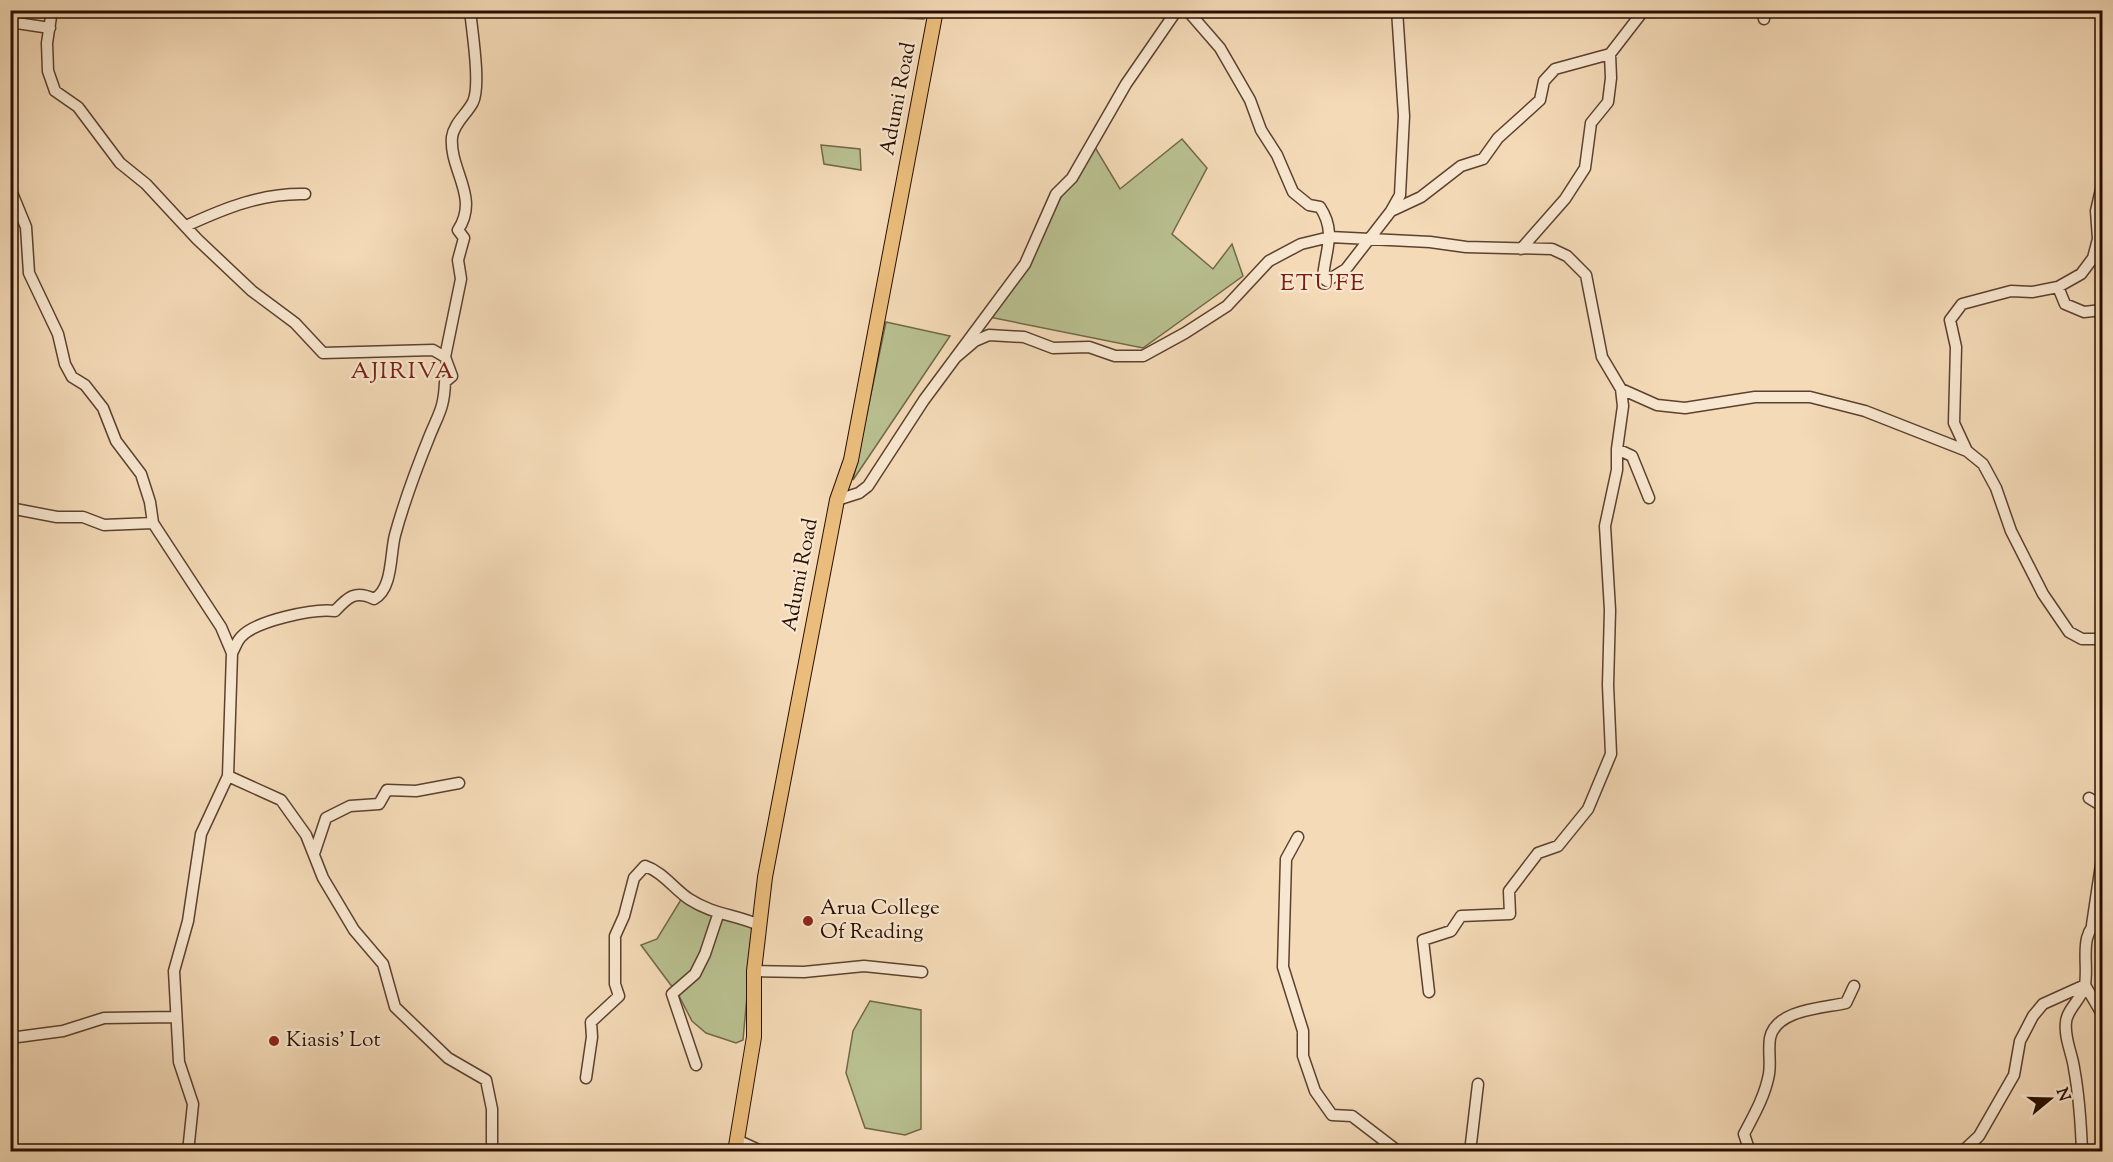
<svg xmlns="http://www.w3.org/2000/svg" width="2113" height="1162" font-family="'Sorts Mill Goudy',serif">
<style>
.green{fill:#b9c090;stroke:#716748;stroke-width:1.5}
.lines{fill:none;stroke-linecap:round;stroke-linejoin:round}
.minor-casing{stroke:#5c412e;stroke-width:13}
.major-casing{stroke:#290e00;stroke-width:16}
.minor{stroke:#f8e7d0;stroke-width:10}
.major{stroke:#eabd7c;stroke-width:14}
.poi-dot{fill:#8f2418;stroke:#f8e7d0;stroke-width:2}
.labels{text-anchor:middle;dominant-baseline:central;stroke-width:4.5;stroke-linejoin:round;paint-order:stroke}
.street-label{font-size:21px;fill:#290e00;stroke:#f8e7d0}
.poi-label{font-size:21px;fill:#290e00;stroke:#f8e7d0;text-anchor:start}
.quarter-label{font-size:24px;letter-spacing:1.5px;fill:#7a1f14;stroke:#f8e7d0}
</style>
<rect width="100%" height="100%" fill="#f4dab7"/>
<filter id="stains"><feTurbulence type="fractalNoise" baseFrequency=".00333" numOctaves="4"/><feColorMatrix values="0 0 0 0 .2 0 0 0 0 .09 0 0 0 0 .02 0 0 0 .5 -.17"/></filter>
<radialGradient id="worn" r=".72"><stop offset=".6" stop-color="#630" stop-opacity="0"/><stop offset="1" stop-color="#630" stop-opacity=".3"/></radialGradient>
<path class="green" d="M852,11H925L924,19L862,17Z
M1182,139L1207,168L1172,234L1213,269L1232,244L1243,276L1143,348L989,317L1093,144L1120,189Z
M821,145L860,149L861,170L824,164Z
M886,322L950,336L853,480Z
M682,898L749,921L753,929L743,1040L736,1043L706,1033L692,1021L679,996L641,945L657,939Z
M870,1001L921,1010V1129L905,1135L865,1128L846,1073L853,1031Z"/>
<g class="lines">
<g class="minor-casing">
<path id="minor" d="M52,10L47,43L48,71L55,91L78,107L120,163L146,184L197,239L252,291L295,323L323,353L433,350L445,357
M1187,10L1220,48L1250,100L1261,130L1277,155L1293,192L1309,205L1320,207C1337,233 1325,250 1323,278L1327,281L1346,269L1391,211L1421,197L1461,166L1483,159L1498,138L1540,100L1544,81L1555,69L1610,54
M1762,10L1764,19
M10,22L50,28
M2102,185L2096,211L2098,239L2093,258L2081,274L2058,287L2032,292L2011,291L1962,304L1950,320L1956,347L1954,423L1967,451L1983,464L1996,488L2011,531L2043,594L2069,632L2082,639H2102
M10,188L26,227L29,273L58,334L65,364L72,377L85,385L103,408L116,441L141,474L150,502L153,523L221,627L232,653L228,776L201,834L188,921L174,971L179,1062L193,1104L188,1152
M1391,211L1400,195L1404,116L1397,10
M186,226C225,208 262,193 305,194
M1521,249L1565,199L1585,168L1591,123L1608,102L1611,78L1610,54L1644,10
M2058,287L2065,304L2084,312L2102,310
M955,358L975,341L989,335L1024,337L1053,348L1089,347L1115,356H1143L1185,333L1227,306L1269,261L1301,244L1330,237L1430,242L1466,247L1552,249L1567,256L1586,275L1602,357L1621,389L1657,405L1685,408L1755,397H1810L1865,411L1967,451
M1621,389L1623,406L1617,449L1632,456L1649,498
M837,500L859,493L868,486L924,400L1025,264L1056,194L1072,178L1126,84L1177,10
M10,508L57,517H83L104,525L153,523
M232,653C235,648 237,641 241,637C255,621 314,608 335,611C348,597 355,590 374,599C393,589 390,554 395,535C404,502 417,467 430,435C439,413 444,408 445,382L452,376L445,357L461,279L458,260L464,238L458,230C480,197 449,170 452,137C454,123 467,114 473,102C481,85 472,31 470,10
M228,776L281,800L306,835L323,878L354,930L383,964L395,1007L448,1058L486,1080L492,1109V1152
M2089,798L2102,806
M1298,837L1286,859L1283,967L1303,1031V1056L1315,1091L1332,1115L1352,1116L1399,1152
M314,854L326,818L350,806L379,804L387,790L416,791L459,783
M2092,925L2102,858
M754,971L804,972L864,966L922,972
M1429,992L1423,940L1451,931L1461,916L1510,914L1509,891L1538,853L1558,846L1588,809L1611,754L1608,685L1610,610L1605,526L1617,470V449
M10,1038L63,1031L104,1018L175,1017
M696,1065L672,994L695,974L705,954L718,915
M586,1078L592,1037L591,1022L619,996L615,984V936L624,916L634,878L645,866C663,872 674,889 689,899C714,915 734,914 759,925
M737,1140L763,1152
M1470,1152L1478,1084
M1750,1152L1744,1134C1754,1115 1765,1096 1769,1074C1771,1063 1768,1050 1770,1038C1776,1009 1824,1008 1846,1003L1854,986
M1962,1152L1979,1136L2014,1075L2020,1041L2033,1016L2043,1004L2085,985L2102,1014
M2082,1152C2081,1124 2079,1095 2074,1068C2072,1053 2064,1038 2066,1022C2067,1009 2082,999 2085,985C2089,960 2077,934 2102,918"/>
</g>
<g class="major-casing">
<path id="major" d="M735,1152L754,1037V971L765,877L837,500L851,460L936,10"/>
</g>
<use href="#minor" class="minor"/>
<use href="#major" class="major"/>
</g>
<g class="poi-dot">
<circle cx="808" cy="921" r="6"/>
<circle cx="274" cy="1041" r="6"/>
</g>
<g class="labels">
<g class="street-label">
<text transform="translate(899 99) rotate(-79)">Adumi Road</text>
<text transform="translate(801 575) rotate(-79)">Adumi Road</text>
</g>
<g class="poi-label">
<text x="820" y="909">Arua College<tspan x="820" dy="24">Of Reading</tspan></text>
<text x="286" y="1041">Kiasis' Lot</text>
</g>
<g class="quarter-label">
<text x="1323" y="284">ETUFE</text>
<text x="403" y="372">AJIRIVA</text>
</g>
</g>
<rect width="2113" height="1162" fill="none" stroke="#f4dab7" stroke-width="36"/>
<rect x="12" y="12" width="2089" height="1138" fill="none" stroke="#290e00" stroke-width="3"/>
<rect x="18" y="18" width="2077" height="1126" fill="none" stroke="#290e00" stroke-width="1.5"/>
<g transform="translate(2050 1099) rotate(71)" stroke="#f8e7d0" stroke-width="4.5" paint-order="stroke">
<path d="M0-4.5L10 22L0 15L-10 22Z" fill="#290e00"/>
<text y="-9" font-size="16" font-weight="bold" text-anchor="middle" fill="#290e00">N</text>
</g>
<rect width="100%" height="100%" filter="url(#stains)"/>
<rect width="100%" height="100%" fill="url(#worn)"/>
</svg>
